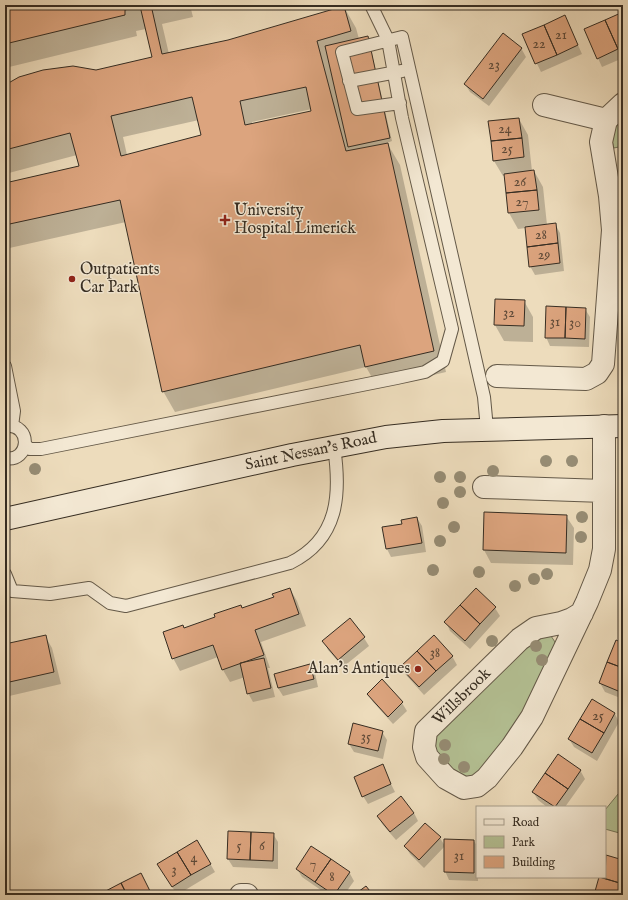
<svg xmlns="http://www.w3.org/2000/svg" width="628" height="900" font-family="'IM FELL English',serif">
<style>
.green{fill:#b4c194;stroke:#75775b}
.shadow{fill:#0003;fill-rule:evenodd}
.building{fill:#dca47e;stroke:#362d22;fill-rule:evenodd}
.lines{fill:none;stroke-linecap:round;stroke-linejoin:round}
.service-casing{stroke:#645948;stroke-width:14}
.minor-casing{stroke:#645948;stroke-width:24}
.secondary-casing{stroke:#362d22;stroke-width:24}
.service{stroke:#f3e8d3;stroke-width:12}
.minor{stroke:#f3e8d3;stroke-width:22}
.secondary{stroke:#f3e8d3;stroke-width:22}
.tree{fill:#968c74}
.poi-dot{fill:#8f2418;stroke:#f3e8d3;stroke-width:1.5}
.labels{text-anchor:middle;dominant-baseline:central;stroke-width:3;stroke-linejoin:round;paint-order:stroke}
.number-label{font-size:14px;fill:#604b39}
.poi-label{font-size:16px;fill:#362d22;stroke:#f3e8d3;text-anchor:start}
.street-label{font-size:16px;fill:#362d22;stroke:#f3e8d3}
</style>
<rect width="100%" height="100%" fill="#eddcbc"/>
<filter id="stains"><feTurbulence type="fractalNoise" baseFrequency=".005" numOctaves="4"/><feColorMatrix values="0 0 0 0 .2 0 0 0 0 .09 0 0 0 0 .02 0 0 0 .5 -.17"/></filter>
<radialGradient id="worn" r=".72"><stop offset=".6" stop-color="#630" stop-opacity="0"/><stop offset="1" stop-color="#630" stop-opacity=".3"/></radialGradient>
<path class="green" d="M623,116V146L614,148C609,135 615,126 623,116Z
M546,635L551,636L555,642V648L532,702L492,761L473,777L459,776L435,751V742L438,732L529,642Z
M623,788V834L605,829V810Z"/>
<path class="shadow" d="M5,5H190L193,17L162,24L169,54L228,41L344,7L356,28L359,39L369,41L392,141L387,143L400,165L446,372L378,388L366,367L175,412L163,391L126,222L5,249V184L81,167L77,155L5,174V86L96,71L153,58L146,29L136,31L137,36L5,68ZM312,109V112L252,124V122ZM199,120L203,136L127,155L123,137Z
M230,5H242L232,7Z
M623,13V58L602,67L585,30Z
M565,16L582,54L541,72L523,35Z
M521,48L526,57L489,106L470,92L465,84Z
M519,119L528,135L532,171H534L543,187L547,225L555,224L560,233L564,271L535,275L530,266L526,228L518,229L509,213L505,176H503L494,161Z
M496,300L524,301L533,317V342L504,341L495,325Z
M585,309L590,317L589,347L550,346L546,337Z
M485,513L566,516L574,528L573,565L491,563L484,550Z
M417,518L422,526L426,552L391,557L387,549L383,528L403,525Z
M290,589L297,601L306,626L261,642L270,668H268L275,697L253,702L248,693L245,677L230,682L223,670L218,657L180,671L173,658L184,629L275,598Z
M476,590L495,608L500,616L470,649L450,631L446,622Z
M350,620L364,638L369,646L343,667L328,650L324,641Z
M45,636L52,648L61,684L5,697V645Z
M623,644V699L605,692L600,683Z
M452,656L457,665L424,695L406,675L401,667Z
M310,665L315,673L318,687L283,696L278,688L275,675Z
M382,681L402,703L407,711L393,724L373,702L368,694Z
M592,700L615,714L619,722L597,761L574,747L569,739Z
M382,732L387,740L383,759L354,752L349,744Z
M382,766L395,792L368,804L363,796Z
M580,770L585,779L565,807H547L538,800L533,792Z
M414,813L418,821L396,840L383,825L378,817Z
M273,834L278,842V869L233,867L228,859Z
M440,838L445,846L424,868L410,854L405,846Z
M197,841L215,872L177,895L159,864Z
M474,841L477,846L478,881L449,880L445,871Z
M606,856L623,861V895H595L600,877H605V860Z
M297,869L349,872L354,881L344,895H328L302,877Z"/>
<path class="building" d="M5,5H151L162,54L228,40L344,6L351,31L317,41L346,151L388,143L434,351L365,367L360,345L162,392L120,200L5,225V183L79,166L70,133L5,150V85L19,77L43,70L73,66L96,70L152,57L140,6L125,10V15L5,44ZM306,87L311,111L245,125L240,101ZM192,97L201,135L121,156L111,116Z
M623,12V47L618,49L605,20Z
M565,15L578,45L557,55L544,25Z
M605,20L618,49L597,59L584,29Z
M544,25L557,55L535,64L522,34Z
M503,33L522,48L483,99L464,84Z
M368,36L390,138L348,147L325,46Z
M519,118L522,138L491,141L488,121Z
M522,138L524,157L493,161L491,141Z
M534,170L537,190L506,193L504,174Z
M537,190L539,210L508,213L506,193Z
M556,223L558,243L527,247L525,227Z
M558,243L560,263L529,267L527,247Z
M495,299L525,300L524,326L494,325Z
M546,306L566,307L565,338H545Z
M566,307L586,308L585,339L565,338Z
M484,512L567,515L566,553L483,550Z
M417,517L422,543L386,549L382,527L402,524L401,520Z
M290,588L299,614L255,630L264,655L222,670L213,645L172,659L163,632L183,625L184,628L215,617L214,614L241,605L242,608L274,597L272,594Z
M476,588L496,607L480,624L460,605Z
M460,605L480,624L465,641L444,622Z
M350,618L365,637L338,660L322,641Z
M46,635L54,672L5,683V644Z
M434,635L453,656L436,671L417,651Z
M616,640L623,643V668L607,662Z
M417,651L436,671L419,687L400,667Z
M264,658L271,688L247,694L240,663Z
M607,662L623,668V693L599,683Z
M310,664L314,679L278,688L274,674Z
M382,679L403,702L388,717L367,694Z
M592,699L615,713L604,733L580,719Z
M580,719L604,733L592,753L568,739Z
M353,723L383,731L378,751L348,744Z
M558,754L581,770L568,789L545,773Z
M383,764L391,784L362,797L354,777Z
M545,773L568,789L555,807L532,792Z
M401,796L414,813L390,832L377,816Z
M425,823L441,837L419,860L404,846Z
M228,831L251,832L250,860L227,859Z
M251,832L274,833L273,861L250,860Z
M444,839L474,840V873L444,872Z
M197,840L211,864L191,875L177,852Z
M311,846L331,859L315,882L296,869Z
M177,852L191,875L172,887L157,864Z
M606,855L623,860V884L600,877H605Z
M331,859L350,872L334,895L315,882Z
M141,873L152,895H127L121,883Z
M599,877L623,884V895H594Z
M121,883L127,895H100V894Z
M366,886L373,895H354Z"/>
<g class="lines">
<g class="service-casing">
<path id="service" d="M349,81L402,71
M400,103L357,109L342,52L402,37L484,397L487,429
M5,366L14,411L12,426
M25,445L30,449H41L397,378L425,372L443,361L452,329L402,118L388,40L371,5
M5,458C30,463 33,423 5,426
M5,574L12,591L50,594L89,588L110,603L126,606L290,563C339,539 341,494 334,447"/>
</g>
<g class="minor-casing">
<path id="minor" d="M544,105L606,120
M497,376L586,379L597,373L603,364L613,230L610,196L601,142L606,120L623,104
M484,487L604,491
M582,613L572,619L561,623L536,628L520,639L426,731L424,747L427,757L446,778L464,788L477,786L487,778L512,747L532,717L587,602L600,570L604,549V426
M241,895H247"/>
</g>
<g class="secondary-casing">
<path id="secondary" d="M5,519L292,455L386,437L443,431L623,426"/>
</g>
<use href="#service" class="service"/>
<use href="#minor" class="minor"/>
<use href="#secondary" class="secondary"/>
</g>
<g class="tree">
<circle cx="546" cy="461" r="6"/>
<circle cx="572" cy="461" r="6"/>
<circle cx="35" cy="469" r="6"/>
<circle cx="493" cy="471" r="6"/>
<circle cx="440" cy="477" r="6"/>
<circle cx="460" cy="477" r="6"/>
<circle cx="460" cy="492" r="6"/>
<circle cx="443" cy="503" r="6"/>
<circle cx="582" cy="517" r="6"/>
<circle cx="454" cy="527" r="6"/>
<circle cx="581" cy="537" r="6"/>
<circle cx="440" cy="541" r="6"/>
<circle cx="433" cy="570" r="6"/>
<circle cx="479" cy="572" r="6"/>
<circle cx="547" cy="574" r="6"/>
<circle cx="534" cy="579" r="6"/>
<circle cx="515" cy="586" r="6"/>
<circle cx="492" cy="641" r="6"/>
<circle cx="536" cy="646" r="6"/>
<circle cx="542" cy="660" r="6"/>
<circle cx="445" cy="745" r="6"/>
<circle cx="444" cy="759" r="6"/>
<circle cx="464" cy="767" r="6"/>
</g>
<g class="poi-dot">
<path d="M223 214h4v4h4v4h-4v4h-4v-4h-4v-4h4z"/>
<circle cx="72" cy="279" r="4"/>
<circle cx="418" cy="669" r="4"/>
</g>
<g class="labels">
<g class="number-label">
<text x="561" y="35">21</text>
<text x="539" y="44">22</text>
<text x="494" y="65">23</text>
<text x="505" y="129">24</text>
<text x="507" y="149">25</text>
<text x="520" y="182">26</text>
<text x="522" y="202">27</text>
<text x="541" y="235">28</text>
<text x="544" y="255">29</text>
<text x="509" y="313">32</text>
<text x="555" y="322">31</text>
<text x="575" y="323">30</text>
<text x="435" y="653">38</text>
<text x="598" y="716">25</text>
<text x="366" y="737">35</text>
<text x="239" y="846">5</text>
<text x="262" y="846">6</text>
<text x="459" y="856">31</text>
<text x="194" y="858">4</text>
<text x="313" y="864">7</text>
<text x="174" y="870">3</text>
<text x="332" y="877">8</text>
</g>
<g class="poi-label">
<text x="234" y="211">University<tspan x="234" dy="18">Hospital Limerick</tspan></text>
<text x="80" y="270">Outpatients<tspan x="80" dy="18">Car Park</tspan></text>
<text x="410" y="669" text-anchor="end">Alan's Antiques</text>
</g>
<g class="street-label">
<text transform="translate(311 452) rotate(-12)">Saint Nessan's Road</text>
<text transform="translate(462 697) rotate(-44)">Willsbrook</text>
</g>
</g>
<rect width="628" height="900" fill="none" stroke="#eddcbc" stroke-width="20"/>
<rect x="6" y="6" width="616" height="888" fill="none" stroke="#362d22" stroke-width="2"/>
<rect x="10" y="10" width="608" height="880" fill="none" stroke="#362d22"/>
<rect x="476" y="806" width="130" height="72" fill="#f3e8d3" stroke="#a79d8c"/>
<rect x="484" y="819" width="20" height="6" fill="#f3e8d3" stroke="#a79d8c"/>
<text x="512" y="826" font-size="12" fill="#362d22">Road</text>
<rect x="484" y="836" width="20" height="12" fill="#b4c194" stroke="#a79d8c"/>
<text x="512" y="846" font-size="12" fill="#362d22">Park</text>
<rect x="484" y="856" width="20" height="12" fill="#dca47e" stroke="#a79d8c"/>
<text x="512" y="866" font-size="12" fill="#362d22">Building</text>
<rect width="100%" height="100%" filter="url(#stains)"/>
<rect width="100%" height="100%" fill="url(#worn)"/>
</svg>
